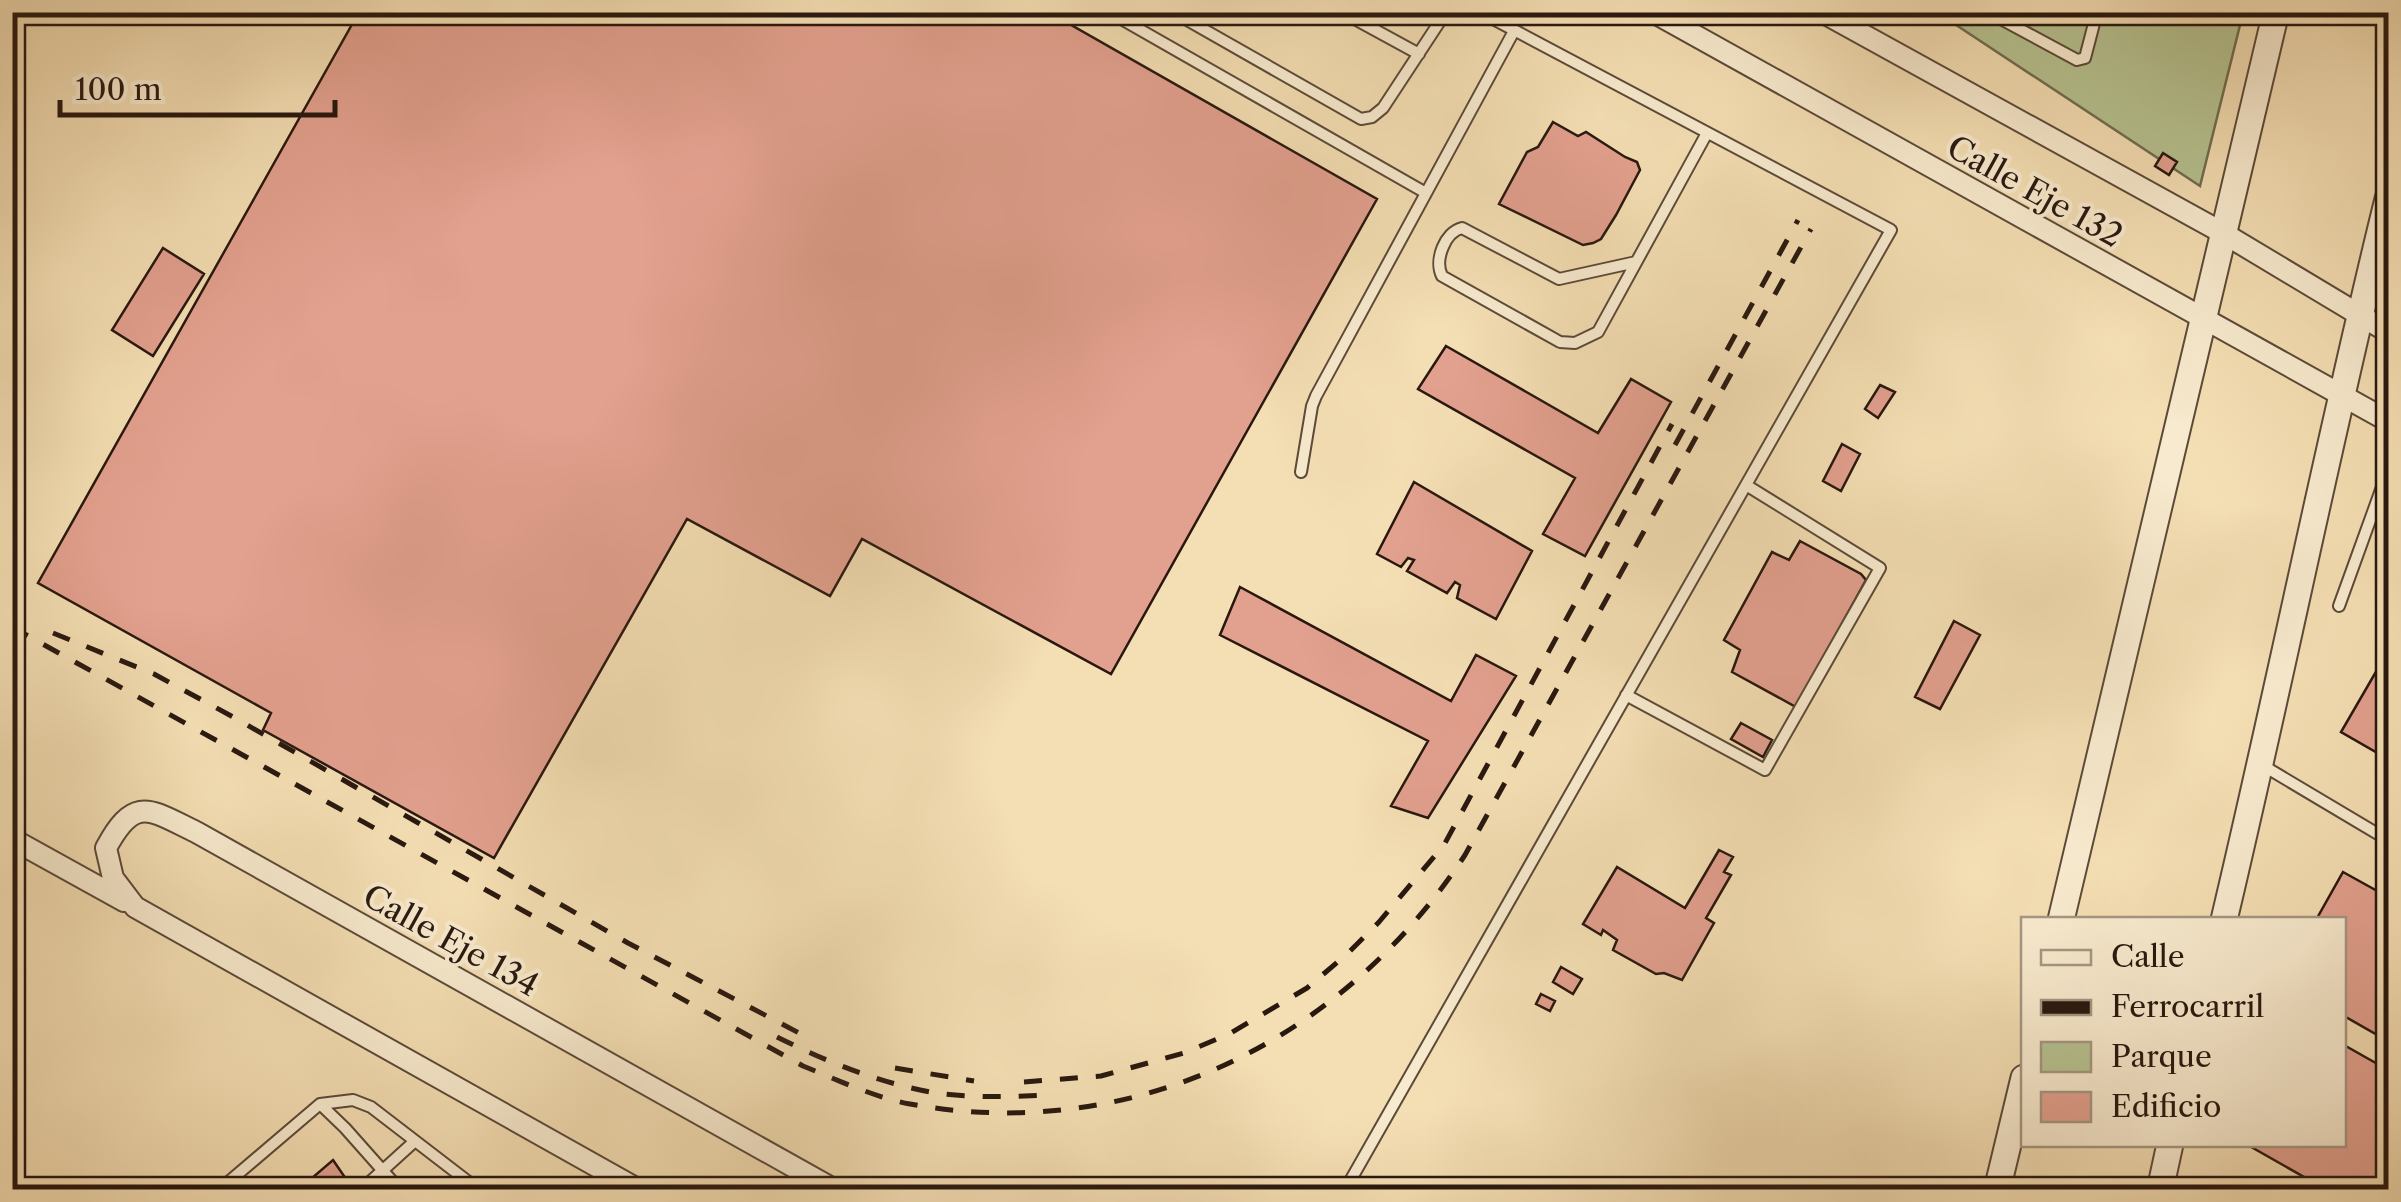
<svg xmlns="http://www.w3.org/2000/svg" width="2401" height="1202" font-family="'Libre Caslon Text',serif">
<style>
.green{fill:#b6c290;stroke:#706d50;stroke-width:2.5}
.building{fill:#e2a08e;stroke:#291810;stroke-width:2.5}
.lines{fill:none;stroke-linecap:round;stroke-linejoin:round}
.service-casing{stroke:#5c4a39;stroke-width:14}
.minor-casing{stroke:#5c4a39;stroke-width:24}
.tertiary-casing{stroke:#5c4a39;stroke-width:29}
.service{stroke:#f8eace;stroke-width:10}
.minor{stroke:#f8eace;stroke-width:20}
.tertiary{stroke:#f8eace;stroke-width:25}
.rail{stroke:#291810;stroke-width:5;stroke-dasharray:18 18;stroke-linecap:butt}
.labels{text-anchor:middle;dominant-baseline:central;stroke-width:8;stroke-linejoin:round;paint-order:stroke}
.street-label{font-size:32px;fill:#291810;stroke:#f8eace}
</style>
<rect width="100%" height="100%" fill="#f4deb3"/>
<filter id="stains"><feTurbulence type="fractalNoise" baseFrequency=".002" numOctaves="4"/><feColorMatrix values="0 0 0 0 .2 0 0 0 0 .09 0 0 0 0 .02 0 0 0 .5 -.17"/></filter>
<radialGradient id="worn" r=".72"><stop offset=".6" stop-color="#630" stop-opacity="0"/><stop offset="1" stop-color="#630" stop-opacity=".3"/></radialGradient>
<path class="green" d="M1938,13H2243L2200,186Z"/>
<path class="building" d="M359,12H1063L1059,18L1377,199L1111,674L862,539L830,596L687,519L494,858L263,730L271,713L38,583Z
M1553,122L1578,136L1586,132L1625,157L1637,162L1640,170L1616,215L1601,239L1593,243L1583,245L1499,204L1527,152L1538,147Z
M2163,153L2177,162L2169,175L2155,166Z
M163,248L204,274L153,356L112,330Z
M1446,346L1598,433L1631,379L1671,402L1585,556L1543,534L1575,478L1418,389Z
M1880,385L1895,392L1878,418L1865,409Z
M1842,444L1860,454L1841,491L1823,481Z
M1414,482L1532,551L1496,619L1457,598L1460,585L1455,582L1447,593L1407,571L1414,560L1408,558L1401,567L1377,554Z
M1800,541L1861,574L1866,580L1796,707L1732,672L1740,650L1724,640L1772,552L1789,560Z
M1240,587L1451,701L1476,655L1516,676L1428,818L1391,806L1428,741L1220,635Z
M1954,621L1980,635L1940,709L1915,697Z
M2388,651V759L2341,732Z
M1741,723L1772,740L1763,757L1731,739Z
M1719,850L1733,857L1724,872L1731,875L1706,918L1714,923L1682,980L1664,973L1656,974L1613,950L1617,940L1603,930L1601,935L1583,924L1617,867L1685,908Z
M2343,872L2388,897V1041L2344,1016V920H2316Z
M1561,967L1582,979L1573,994L1553,982Z
M1541,994L1555,1001L1550,1011L1536,1004Z
M2344,1045L2388,1070V1190H2327L2246,1144H2344Z
M333,1160L344,1176L328,1190H298Z"/>
<g class="lines">
<g class="service-casing">
<path id="service" d="M1118,12L1116,16L1426,193
M1173,12L1361,119L1372,117L1383,108L1446,12
M1342,12L1419,54
M1988,12L2077,60L2085,58L2097,12
M1636,262L1559,279L1462,228C1445,232 1434,260 1442,276L1560,342L1575,343L1598,332L1707,133
M1301,472L1312,406L1316,396L1514,31
M2339,606L2382,487L2388,489
M1626,695L1765,770L1880,568L1746,485
M2262,765L2388,840
M320,1104L345,1128L400,1190
M219,1190L320,1104L353,1100L371,1107L479,1190
M361,1190L415,1141
M1345,1190L1891,230L1480,12"/>
</g>
<g class="minor-casing">
<path id="minor" d="M1653,12L2388,421
M1822,12L2223,233L2388,332
M12,839L124,901
M639,1190L135,907L113,878L106,848C135,794 150,810 196,832L835,1190"/>
</g>
<g class="tertiary-casing">
<path id="tertiary" d="M2061,920L2276,12
M2224,920C2281,680 2329,438 2388,199
M1997,1190L2024,1078
M2160,1190L2170,1144"/>
</g>
<use href="#service" class="service"/>
<use href="#minor" class="minor"/>
<use href="#tertiary" class="tertiary"/>
<path class="rail" d="M1675,445L1798,220
M12,627L803,1066C838,1080 873,1097 910,1104C1133,1145 1343,1041 1465,855L1811,229
M53,633L154,674L235,718L628,943L801,1034
M777,1037C825,1061 877,1082 930,1092C967,1098 1009,1097 1047,1095
M895,1068L974,1081
M1024,1082L1101,1076L1184,1053L1229,1034L1307,988L1347,954L1379,922L1444,845L1672,424"/>
</g>
<g class="labels">
<g class="street-label">
<text transform="translate(2035 191) rotate(29)">Calle Eje 132</text>
<text transform="translate(451 940) rotate(29)">Calle Eje 134</text>
</g>
</g>
<rect width="2401" height="1202" fill="none" stroke="#f4deb3" stroke-width="50"/>
<rect x="15" y="15" width="2371" height="1172" fill="none" stroke="#291810" stroke-width="5"/>
<rect x="25" y="25" width="2351" height="1152" fill="none" stroke="#291810" stroke-width="2.5"/>
<rect x="2021" y="917" width="325" height="230" fill="#f8eace" stroke="#a59682" stroke-width="2.5"/>
<rect x="2041" y="950" width="50" height="15" fill="#f8eace" stroke="#a59682" stroke-width="2.5"/>
<text x="2111" y="967" font-size="30" fill="#291810">Calle</text>
<rect x="2041" y="1000" width="50" height="15" fill="#291810" stroke="#a59682" stroke-width="2.5"/>
<text x="2111" y="1017" font-size="30" fill="#291810">Ferrocarril</text>
<rect x="2041" y="1042" width="50" height="30" fill="#b6c290" stroke="#a59682" stroke-width="2.5"/>
<text x="2111" y="1067" font-size="30" fill="#291810">Parque</text>
<rect x="2041" y="1092" width="50" height="30" fill="#e2a08e" stroke="#a59682" stroke-width="2.5"/>
<text x="2111" y="1117" font-size="30" fill="#291810">Edificio</text>
<path d="M60 100v15h275v-15" fill="none" stroke="#291810" stroke-width="5"/>
<text x="75" y="100" font-size="30" fill="#291810" stroke="#f8eace" stroke-width="8" paint-order="stroke">100 m</text>
<rect width="100%" height="100%" filter="url(#stains)"/>
<rect width="100%" height="100%" fill="url(#worn)"/>
</svg>
